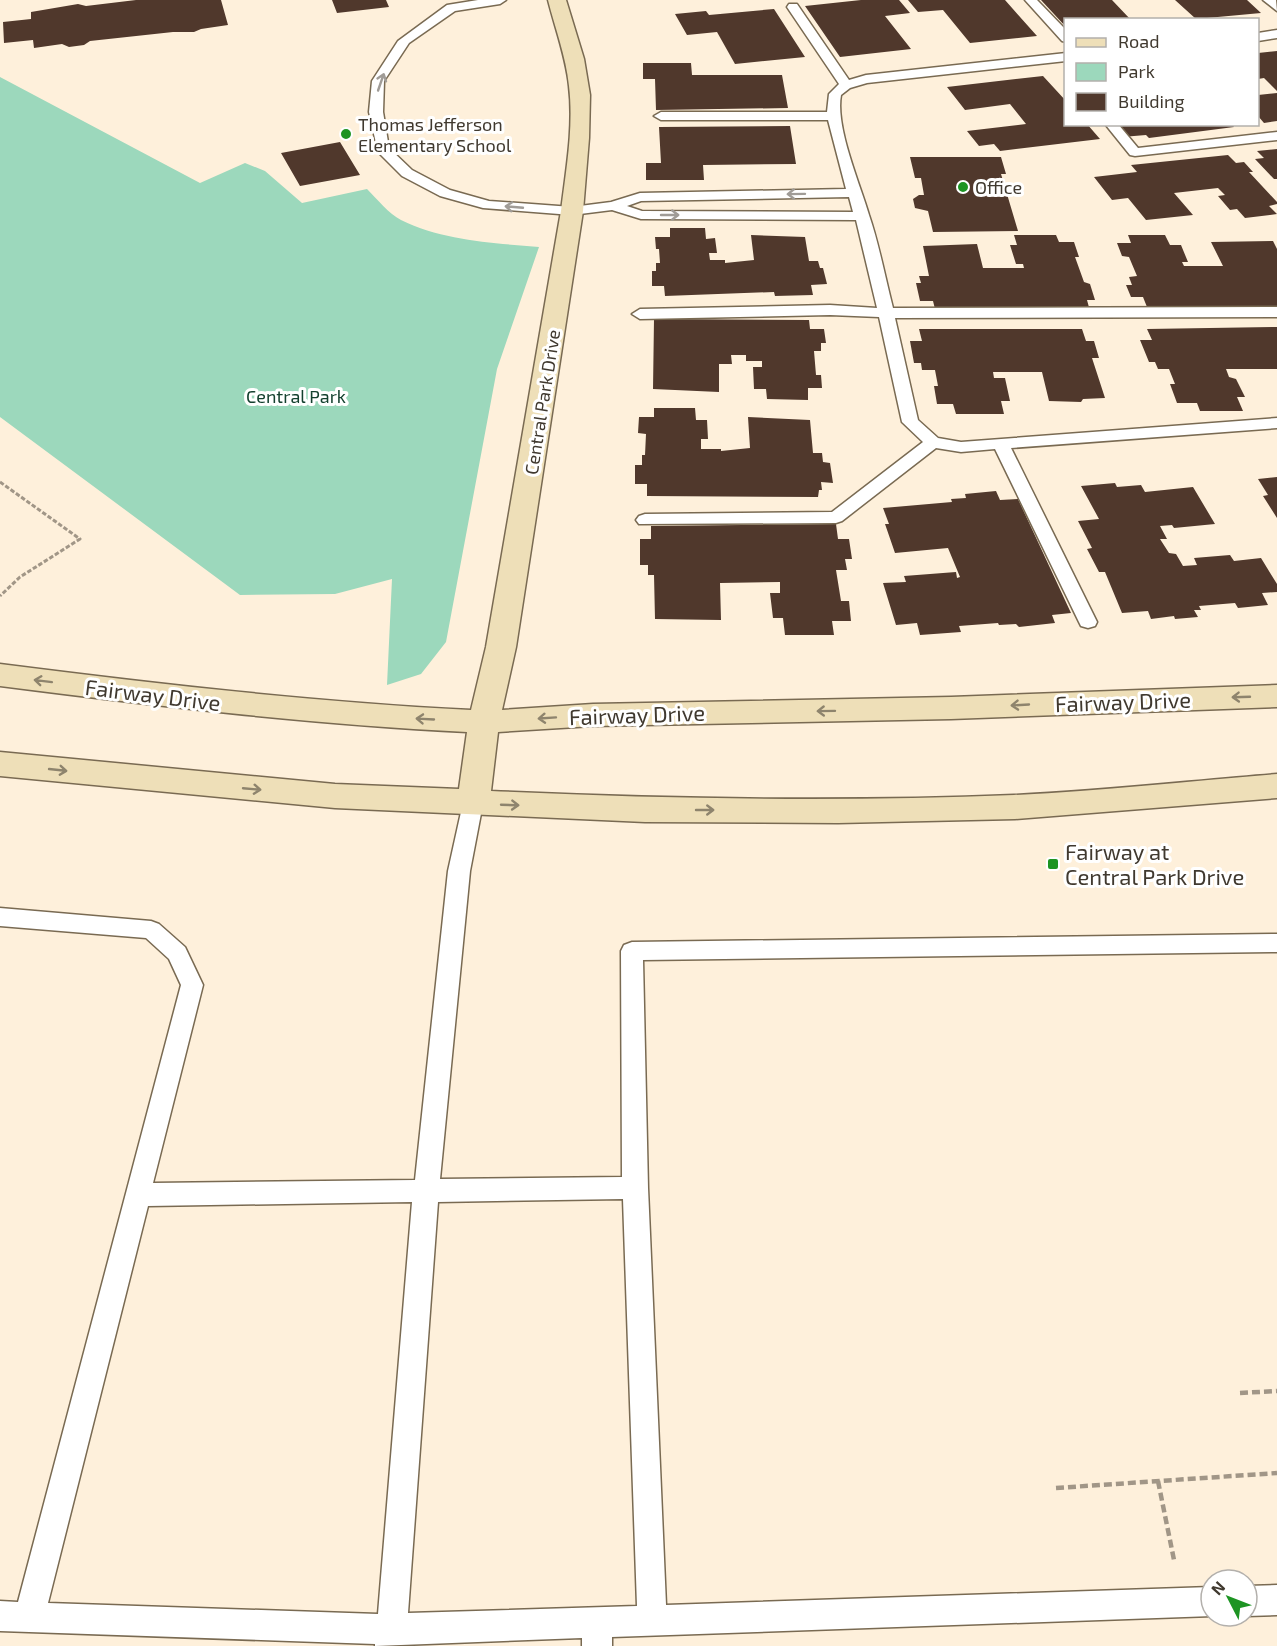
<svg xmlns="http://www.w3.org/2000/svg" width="1277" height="1646" font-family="'Exo 2',sans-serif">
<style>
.green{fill:#9cd8bc}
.building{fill:#50382c}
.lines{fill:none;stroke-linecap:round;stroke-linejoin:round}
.lane-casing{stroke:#796a52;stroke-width:3}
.secondary-casing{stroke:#796a52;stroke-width:3}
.path-far1{stroke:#a19687;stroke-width:3;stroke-dasharray:4.5 2;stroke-linecap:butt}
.path{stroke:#a19687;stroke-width:4.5;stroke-dasharray:8 4;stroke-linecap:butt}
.lane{fill:#fff;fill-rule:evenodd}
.secondary{fill:#eedfb8;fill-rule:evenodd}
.oneway{stroke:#a09c97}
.oneway2{stroke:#8e846d}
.poi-dot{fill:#1d9423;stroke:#fff;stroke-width:2}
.labels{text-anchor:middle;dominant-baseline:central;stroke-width:6;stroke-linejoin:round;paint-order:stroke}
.far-poi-label{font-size:18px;fill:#40392f;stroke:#fff;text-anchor:start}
.far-park-label{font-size:18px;fill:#13402e;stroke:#fff}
.far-street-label{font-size:18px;fill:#40392f;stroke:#fff}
.street-label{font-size:22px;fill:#40392f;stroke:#fff}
.poi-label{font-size:22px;fill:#40392f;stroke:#fff;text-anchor:start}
</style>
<rect width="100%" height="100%" fill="#fef0db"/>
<path class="green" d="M0,77L200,183L245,163L265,171L302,203L367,189C377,199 389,214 401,220C444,241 493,243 539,247L497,369L446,642L421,674L387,685L392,579L335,594L240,595L0,417Z"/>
<path class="building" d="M136,0H221L228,25L201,29L194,32H173L90,41L84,45L69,47L62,44L34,48L33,40L4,43L3,22L31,19V12L78,4L86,6Z
M332,0H386L389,7L337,13Z
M861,0H899L910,13L885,16L911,49L840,57L805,6Z
M908,0H1005L1037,36L970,43L943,10L918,12Z
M1041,0H1112L1131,20H1066V27Z
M1175,0H1247L1261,13L1196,19Z
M774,9L805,57L735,64L717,32L687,35L675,14L706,11L709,15Z
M1277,51V91L1264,78L1258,79V53Z
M643,63H691L692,75H782L788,108L656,110L655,79H643Z
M1043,76L1066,101V124H1087L1100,139L1000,151L994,144L979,146L967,131L1026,124L1010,104L965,110L947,87Z
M1277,93V121L1264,123L1258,116V95Z
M1112,124H1232L1234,127L1149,138L1146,135L1122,137Z
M790,126L796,164L703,165L704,180H646V163H661L659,127Z
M340,142L360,175L300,186L281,153Z
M1277,149V179H1274L1255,159L1264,158L1257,151Z
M1228,155L1236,163L1244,162L1253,172H1249L1277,202V204L1269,206L1277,214L1245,218L1237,209L1230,210L1218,196L1225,195L1218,188L1174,193L1193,215L1146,220L1128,198L1112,200L1094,177L1137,172L1131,165Z
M910,157H1001L1006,174H1001L1018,231L933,232L928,211L915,208L913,199L919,195H924L921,178H915Z
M670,228H705L706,239L715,238L717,253H709L710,260H725V263L754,260L751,235L805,237L809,261H818L820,268H823L827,284L811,285L813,295L775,296L774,292L665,296L664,286H652V271H656V263H660L659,249H656L655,237H670Z
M1014,235H1056L1059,242H1074L1079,257H1075L1084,282L1090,284L1095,300H1087L1090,311L935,309L933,301H920L916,283H921L919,276H929L923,246L977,244L983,268H1024L1023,264H1016L1010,245H1017Z
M1128,235H1165L1170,245H1181L1188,262H1182L1184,266H1223L1211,242L1273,241L1277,249V306L1147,307L1143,297H1131L1126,285H1132L1129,277L1137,276L1129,257L1122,256L1117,243H1131Z
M654,319L809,320L810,329H824L826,343H821V351H814L816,375H821L822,388H808V400L767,399L766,389H754L753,367H762V361H746V355H731L732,364H719V392L653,389Z
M1277,327V369H1226L1229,377L1236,379L1245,397H1237L1243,411H1200L1197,403H1177L1170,384H1175L1169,369H1158L1155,362H1149L1140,340H1152L1147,329Z
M919,329H1082L1086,341H1094L1099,358H1092L1105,398L1083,399L1081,402L1049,401L1042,372H993L994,378H1005L1010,401H1001L1004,414H956L953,404H937L934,386H938L935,370H922L921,363H914L910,341H922Z
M654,408H695L696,420H707L708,439H701V449H721V451L750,448L748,417L810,420L813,453H822L823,462L830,463L833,483L821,482L822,490H819L818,497L647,496V484H635V465H642V455H645L646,434L638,433L639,417H654Z
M1277,477V518L1263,496L1268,495L1258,479Z
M1115,483L1117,487L1141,485L1145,492L1193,487L1215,524L1174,528L1172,525L1160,526L1167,539H1160L1169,553L1176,554L1183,566L1197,565L1194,558L1230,555L1234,561L1261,558L1277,584V592L1262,593L1268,605L1238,608L1235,603L1199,606L1201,610H1194L1198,617L1175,619L1174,616L1151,619L1148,611L1122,613L1105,572H1099L1087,549L1092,548L1078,521L1099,519L1081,486Z
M996,491L1000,500L1018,499L1071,613L1052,615L1055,623L1019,627L1016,624L999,625L998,623L959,626L961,632L920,635L917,623L896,625L883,583L906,582L904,576L956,572L957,578L960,577L948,548L895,553L885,524H889L883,508L952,502L951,499L966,498L965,494Z
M836,524L838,539H849L852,559H845L847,570H836L841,601H849L851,621H832L834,635H785L783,618H773L770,593H780V582L720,583L721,620L655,619L654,575H648V565H640V539H651V526Z"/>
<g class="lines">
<g class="lane-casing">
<path id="lane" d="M478,0H506L500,4L455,11L409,43L384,81L383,112L389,148L412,170L450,190L489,201L572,207L611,202L640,193L846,189L828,120H661L654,116L661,112H827L829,94L839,84L787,7L789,4H797L849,80L866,75L1066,53V61L867,83L850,88L841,95C835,127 860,184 869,215C879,244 885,277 893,308L1277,307V317L895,318L918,420L938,438L961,442L1277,418V428L1011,448L1097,622L1095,626L1088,628L1081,626L1079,622L995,449L961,452L936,448L842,521L836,523L639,524L636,520L639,516L645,514L832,512L923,442L902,422L879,317L830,315L640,319L632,314L640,309L830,305L877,308L856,220L641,219L612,210L572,215L483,208L440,196L402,176L378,152L369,112L372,81L398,41L447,5ZM849,197L853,212L642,211L627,206L641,201Z
M1025,0H1037L1066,30V42L1062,41Z
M1263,0H1276L1277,11Z
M1277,30V38L1258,41V33Z
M1105,124H1118L1138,148L1277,132V140L1135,156L1130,155Z
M473,795L480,798L483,803L470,871L440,1179L622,1177L621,951L624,945L632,942L1277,934V952L643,960L648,1188L666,1605L1211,1587V1616H1213L612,1637V1646H582V1638L375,1646V1644L0,1631V1601L18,1602L181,985L169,959L146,938L0,926V908L151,921L159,924L185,947L203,985L153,1183L415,1180L448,871L463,803L466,798ZM623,1199L637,1606L408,1613L438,1202ZM412,1202L378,1614L48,1603L148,1206Z
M1277,1585V1615L1247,1616V1586Z"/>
</g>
<g class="secondary-casing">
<path id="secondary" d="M548,0H566L584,59L590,95L589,138L583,211L516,647L502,710L593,704L951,697L1277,685V707L951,719L593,726L498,732L491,791C665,799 840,802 1014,795C1102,791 1189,781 1277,774V798L1015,819L838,823L645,822L335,808L0,776V752L335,784L459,789L467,732C310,724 155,706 0,686V664C157,684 313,702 471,710L486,647L561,211C566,170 574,127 569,86C566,56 555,28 548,0Z"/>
</g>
<path class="path-far1" d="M0,482L80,539L20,577L0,596"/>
<path class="path" d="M1240,1393L1277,1391
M1158,1481L1174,1560
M1056,1488L1277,1473"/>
<use href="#lane" class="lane"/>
<use href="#secondary" class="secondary"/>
</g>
<defs><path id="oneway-shaft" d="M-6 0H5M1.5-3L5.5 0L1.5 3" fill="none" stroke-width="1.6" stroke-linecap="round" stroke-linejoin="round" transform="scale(1.5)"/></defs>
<g class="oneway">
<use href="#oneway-shaft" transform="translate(381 82) rotate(-71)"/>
<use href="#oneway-shaft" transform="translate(796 194) rotate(179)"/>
<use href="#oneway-shaft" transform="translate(514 207) rotate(-175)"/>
<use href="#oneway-shaft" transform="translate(670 215)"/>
</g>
<g class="oneway2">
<use href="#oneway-shaft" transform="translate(43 681) rotate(-173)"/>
<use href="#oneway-shaft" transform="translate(1241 697) rotate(178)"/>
<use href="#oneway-shaft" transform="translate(1020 705) rotate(177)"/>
<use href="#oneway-shaft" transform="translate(826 711) rotate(179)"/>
<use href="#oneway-shaft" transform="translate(547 718) rotate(176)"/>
<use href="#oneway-shaft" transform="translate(425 719) rotate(-177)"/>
<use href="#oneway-shaft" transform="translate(58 770) rotate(6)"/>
<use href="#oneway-shaft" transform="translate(252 789) rotate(5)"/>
<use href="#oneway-shaft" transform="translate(510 805) rotate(2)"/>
<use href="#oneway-shaft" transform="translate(705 810)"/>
</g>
<g class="poi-dot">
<circle cx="346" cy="134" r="6"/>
<circle cx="963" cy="187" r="6"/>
<rect x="1047" y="858" width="12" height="12" rx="3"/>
</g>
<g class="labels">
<g class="far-poi-label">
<text x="358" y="124">Thomas Jefferson<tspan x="358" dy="21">Elementary School</tspan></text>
<text x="975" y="187">Office</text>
</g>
<g class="far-park-label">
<text x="296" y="396">Central Park</text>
</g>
<g class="far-street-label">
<text transform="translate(542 402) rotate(-81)">Central Park Drive</text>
</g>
<g class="street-label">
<text transform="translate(153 694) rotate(7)">Fairway Drive</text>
<text transform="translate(1123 701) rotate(-2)">Fairway Drive</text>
<text transform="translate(637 714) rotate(-2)">Fairway Drive</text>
</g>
<g class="poi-label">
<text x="1065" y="851">Fairway at<tspan x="1065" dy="25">Central Park Drive</tspan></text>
</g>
</g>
<rect x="1064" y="18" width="195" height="108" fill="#ffffff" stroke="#b3b0ac" stroke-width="1.5"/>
<rect x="1076" y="38" width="30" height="9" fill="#eedfb8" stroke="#b3b0ac" stroke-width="1.5"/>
<text x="1118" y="48" font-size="18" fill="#40392f">Road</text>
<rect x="1076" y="63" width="30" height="18" fill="#9cd8bc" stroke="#b3b0ac" stroke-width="1.5"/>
<text x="1118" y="78" font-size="18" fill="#40392f">Park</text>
<rect x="1076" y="93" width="30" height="18" fill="#50382c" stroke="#b3b0ac" stroke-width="1.5"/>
<text x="1118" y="108" font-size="18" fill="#40392f">Building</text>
<g transform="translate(1229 1598) rotate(312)"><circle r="28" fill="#ffffff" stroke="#b3b0ac" stroke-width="1.5"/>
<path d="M0-4.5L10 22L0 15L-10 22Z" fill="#1d9423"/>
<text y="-9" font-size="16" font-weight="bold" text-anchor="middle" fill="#40392f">N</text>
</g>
</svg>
